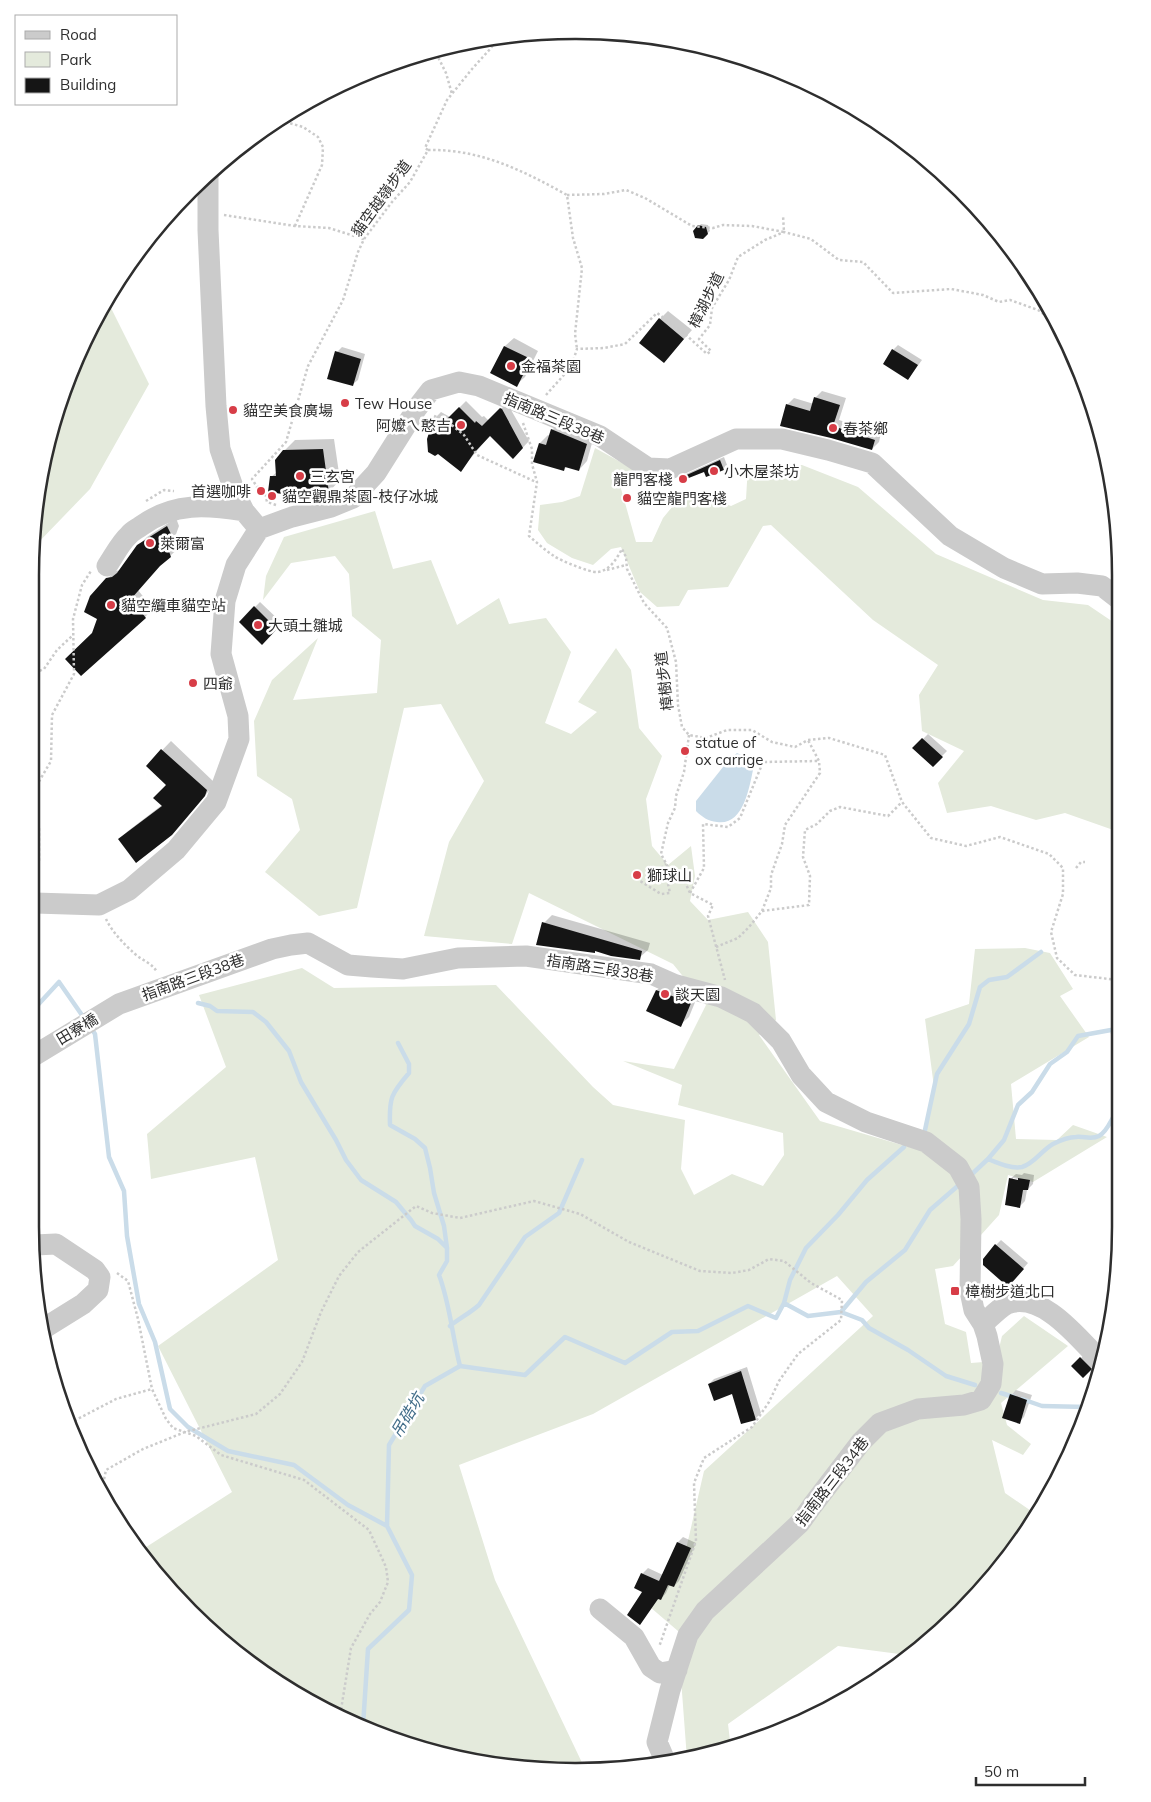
<svg xmlns="http://www.w3.org/2000/svg" width="1151" height="1802" font-family="Mulish,'Noto Sans TC',sans-serif">
<style>
.green{fill:#e4eadc}
.water{fill:#cadce9}
.shadow{fill:#0003;fill-rule:evenodd}
.lines{fill:none;stroke-linecap:round;stroke-linejoin:round}
.stream{stroke:#cadce9;stroke-width:4.5}
.building{fill:#151515}
.path{stroke:#cbcbcb;stroke-width:2.5;stroke-dasharray:2.5 2.5;stroke-linecap:butt}
.minor{stroke:#cbcbcb;stroke-width:21}
.poi-dot{fill:#d73d47;stroke:#fff;stroke-width:2}
.labels{text-anchor:middle;dominant-baseline:central;stroke-width:5;stroke-linejoin:round;paint-order:stroke}
.street-label{font-size:15px;fill:#2e2e2e;stroke:#fff}
.poi-label{font-size:15px;fill:#2e2e2e;stroke:#fff;text-anchor:start}
.water-label{font-size:16px;font-style:italic;fill:#426d89;stroke:#fff}
.rim{fill:none;stroke:#2e2e2e;stroke-width:2.5}
</style>
<rect width="100%" height="100%" fill="#fff"/>
<path class="green" d="M108,302L149,384L90,489L35,546V504L59,400L86,334Z
M595,448L635,470L618,478L636,542H652L663,518L677,501L709,497L731,506L746,499L748,465H802L858,487L936,554L1043,600L1088,605L1119,626V832L1065,813L1036,820L991,806L947,813L938,783L964,751L922,731L919,695L938,665L873,620L771,525L763,526L728,587L688,590L679,606L657,607L640,592L621,547L611,549L593,565L572,558L547,543L538,530L540,505L562,502L580,496Z
M375,511L393,569L431,560L457,625L499,598L509,624L546,618L571,652L545,723L571,734L597,712L578,702L616,648L631,670L639,728L662,756L646,799L652,846L668,865L691,846L695,876L690,901L708,920L748,912L768,942L776,1020L759,1035L820,1121L919,1150L934,1087L925,1019L969,1004L975,949L1025,948L1050,953L1073,989L1060,996L1089,1037L1011,1084L1016,1139L1057,1140L1073,1125L1107,1137L1033,1182L1008,1175L999,1215L953,1266L935,1269L945,1324L966,1332L971,1363L996,1361L1002,1336L1024,1316L1068,1346L1001,1403L1007,1425L1031,1444L1023,1455L992,1440L1005,1493L1037,1515L986,1586L907,1655L838,1646L728,1724L731,1749L717,1753L687,1759L681,1679L685,1637L650,1607L684,1558L704,1471L873,1316L837,1276L593,1414L459,1465L495,1580L585,1769L540,1771L400,1743L303,1699L243,1659L190,1612L140,1551L232,1492L158,1346L278,1260L255,1157L151,1179L147,1134L226,1067L199,995L302,968L334,988L496,985L593,1087L613,1105L685,1120L681,1169L694,1195L732,1174L763,1186L784,1155L783,1133L678,1105L682,1085L623,1061L674,1069L706,1005L673,964L529,893L512,944L424,936L449,842L484,781L441,704L404,708L357,908L319,916L265,872L300,830L292,799L257,776L254,721L272,680L318,638L293,700L377,693L381,640L352,616L349,574L335,556L291,563L263,600L266,576L284,537Z"/>
<path class="water" d="M737,753L745,757L753,770C749,789 743,826 717,822C708,821 702,817 696,811V801L727,762Z"/>
<path class="shadow" d="M701,224L708,225L710,231L702,238L694,232Z
M668,311L692,330L664,362L660,319Z
M514,338L538,351L525,377L516,385L492,373L505,346Z
M898,345L922,360L908,379L893,350Z
M342,347L365,354L358,380L352,385L337,352Z
M822,391L846,398L839,420L881,433L879,442L872,449L787,405L794,398L814,404L815,398Z
M466,401L482,417L484,416L489,421L507,403L529,441L513,458L490,435L461,470L435,418L441,412L450,417Z
M560,422L594,436L587,461L579,470L567,466L564,470L535,461L540,443L548,435L550,436L552,430Z
M334,439L340,480L327,494L298,495L271,477L277,472L284,451L295,440Z
M724,457L727,465L723,469L705,470L681,478L686,474Z
M176,518L179,526L175,537L179,548L163,562L138,590L153,609L145,617L107,579L116,571L121,570L138,546L147,537Z
M260,602L282,623L262,643L240,622Z
M928,734L947,751L933,765L923,739Z
M171,741L214,782L213,786L180,825L119,839L128,831L162,805L168,784L147,766Z
M552,915L650,943L648,950L639,958L596,950L594,952L544,923Z
M665,982L698,995L689,1017L680,1025L657,990Z
M1024,1173L1034,1175L1033,1184L1027,1190L1025,1201L1019,1207L1010,1179L1016,1174L1022,1175ZM1013,1178L1024,1180H1013Z
M1001,1240L1028,1263L1013,1280L996,1245Z
M1083,1356L1093,1366L1083,1376L1073,1366Z
M747,1367L761,1413L756,1418L741,1422L733,1392L709,1384L714,1379Z
M1016,1390L1032,1395L1024,1417L1019,1422L1011,1395Z
M683,1537L696,1543L679,1581L674,1586L670,1584L666,1593L661,1599L659,1598L639,1624L644,1591L642,1574L648,1568L663,1575L678,1542Z"/>
<g class="lines">
<path class="stream" d="M198,1003L210,1006L217,1011L253,1012L266,1022L289,1051L301,1082L336,1140L346,1160L361,1180L396,1202L411,1220L415,1226L438,1239L447,1248
M35,1008L59,982L84,1018
M91,1028L95,1034L109,1157L124,1191L127,1236L139,1304L155,1342L170,1409L188,1427L228,1451L294,1465L348,1505L387,1526
M398,1043L409,1064V1073C391,1094 389,1098 390,1125L415,1139L425,1148L430,1168L434,1193L444,1226L447,1248V1261L439,1275C450,1304 452,1335 460,1366
M925,1130L937,1074L969,1024L980,987L989,980L1007,977L1041,952
M988,1159C998,1163 1011,1169 1022,1167C1034,1164 1042,1150 1053,1144C1059,1141 1069,1137 1076,1137C1084,1136 1091,1140 1099,1136C1108,1131 1111,1119 1117,1111
M972,1174L988,1159L1004,1140L1018,1105L1032,1092L1050,1064L1067,1052L1078,1036L1111,1030
M784,1303L790,1280L806,1248L838,1215L867,1180L904,1147
M841,1312L866,1282L905,1250L930,1210L960,1184
M450,1326C460,1318 470,1313 479,1305L525,1237L559,1213L582,1160
M1001,1393L1014,1397
M1022,1399L1042,1406L1087,1407
M363,1726L368,1649L409,1610L412,1575L387,1526L389,1445L425,1386L460,1366L525,1375L565,1337L625,1363L672,1332L698,1331L748,1306L776,1318L784,1303L808,1316L841,1312L862,1320L869,1328L908,1350L946,1376L975,1385"/>
</g>
<path class="building" d="M698,225L706,227L708,234L703,239L695,238L693,231Z
M659,318L684,339L664,363L639,343Z
M504,346L531,359L517,387L490,373Z
M892,349L918,365L908,380L883,364Z
M335,351L361,359L353,386L327,379Z
M814,397L840,405L833,426L875,440L872,450L831,438L780,426L786,404L810,411Z
M459,407L475,423L476,421L482,426L500,408L502,409L523,448L513,459L490,436L474,453L461,472L438,454L435,456L428,452L427,439L434,417L443,423Z
M551,429L587,444L579,471L565,467L564,471L533,462L539,443L546,445Z
M323,449L329,493L327,495L298,503L297,496L268,492L270,476H276L275,460L283,450Z
M720,460L724,470L706,477L704,472L681,481L680,478Z
M167,526L172,536L167,546L171,557L160,566L131,599L146,618L81,676L65,659L92,633L97,619L84,612L90,596L106,578L112,577L117,573L137,545Z
M254,606L277,629L262,645L239,622Z
M922,738L943,757L933,767L912,748Z
M161,749L207,790L205,796L172,835L136,863L118,839L162,806L153,798L166,785L146,766Z
M542,922L642,951L640,960L611,956L595,951V953L536,945Z
M656,990L691,1003L681,1027L646,1011Z
M1009,1178L1018,1180V1178L1030,1180L1028,1190H1023L1020,1208L1005,1205Z
M995,1244L1024,1269L1008,1287L983,1265V1259Z
M1080,1357L1092,1369L1083,1378L1071,1366Z
M741,1371L756,1420L741,1424L732,1394L714,1401L708,1384Z
M1010,1394L1027,1400L1020,1424L1002,1418Z
M677,1542L691,1548L674,1587L668,1585L661,1600L658,1599L640,1625L627,1615L642,1592L634,1588L641,1573L659,1581Z"/>
<g class="lines">
<path class="path" d="M434,49L446,73L452,94
M282,118L286,122L303,127L318,137L323,147L322,165L295,226
M428,150C480,149 522,170 567,195L573,238L582,268L575,334L577,349
M567,195L604,194L626,190L645,198L692,226L713,228L723,225L752,226L784,232L783,215
M224,215L295,226L329,228L364,239
M546,395L571,367L577,349L604,348L625,344L657,313L685,334L707,354L711,351L699,339L710,325L712,308L729,280L738,257L765,240L784,232L811,239L839,260L863,262L893,293L951,289L983,295L999,302L1010,300L1038,310L1059,325
M434,416L448,422L464,435L477,455L536,482
M523,423L532,449V464L537,482L529,536C537,543 545,550 554,556C559,560 591,573 597,572C610,571 617,558 622,549L626,557L627,569L644,603L667,628L676,662L678,705L682,727L689,735L706,738L727,730H752L772,742L795,747L808,740L829,738L885,755L902,802L931,838L966,846L1000,837L1049,854L1063,868V894L1051,932L1057,958L1075,975L1118,980
M146,501L164,490L174,491
M276,505L267,502L264,487H257L252,479L286,442L308,366L343,300L358,252L364,239L392,202L410,182L428,150L425,148L447,100L472,69L491,48L497,38
M607,570L626,565
M35,673L44,669L57,650L72,636
M689,735L684,772L676,796L675,808L668,823L661,854L669,869L685,882L690,893L713,905L708,916L725,980
M35,796L37,785L51,761L52,715L74,674L73,619L82,585L91,571
M35,814L39,826V863L35,866
M1076,868L1081,862H1085
M632,876L661,894L670,893L668,884L661,868L666,864
M690,893L704,868L703,824L728,827L740,818L763,762L819,761
M762,911L809,905L810,876L803,857L805,830L817,824L830,811L840,807L888,816L902,802
M106,919C112,932 125,945 135,954C143,961 152,963 157,972
M716,947L738,938L749,927L762,911L771,888V875L782,844L785,825L820,773L819,761L808,740
M1111,1034L1118,1031
M117,1273L128,1281L138,1319L152,1389L166,1419L173,1428L196,1436L221,1455L304,1480L369,1530L386,1567L388,1582L380,1602L370,1614L351,1648L340,1716
M70,1423L116,1399L152,1389
M102,1489L106,1470L143,1449L185,1432L256,1414L280,1394L302,1362L321,1312L339,1276L358,1252L416,1206L432,1213L460,1218L534,1201L580,1214L629,1242L700,1271L732,1273L749,1270L769,1259L784,1261L811,1283L842,1300L841,1320L798,1354L779,1381L769,1402L752,1427L704,1458L694,1483L696,1541L659,1647"/>
<path class="minor" d="M208,176V230L216,406L220,449L235,493L244,511L259,529
M107,566C114,556 120,543 129,535C132,531 137,529 141,526C174,502 207,505 244,511
M35,903L99,905L129,890L176,850L216,802L239,739L238,716L221,654L225,601L236,565L259,529L292,517L331,507L353,498L376,473L417,408L431,390L459,382L479,386L600,436L648,468L670,469L736,439H782L828,450L872,463L950,536L1004,568L1042,584L1077,583L1102,586L1120,600
M35,1055L119,1004L272,949L291,945L308,943L348,965L372,967L403,969L458,958L526,956L651,974L676,985L721,997L753,1013L781,1041L801,1075L826,1102L866,1122L926,1142L958,1167L969,1187L971,1219L970,1291L974,1310L983,1324L987,1336L993,1364L991,1384L981,1400L964,1405L918,1409L880,1423L861,1442L812,1506L800,1523L705,1611L688,1635L670,1690L657,1742L666,1763
M35,1245L56,1244L95,1270L100,1277L98,1290L83,1304L46,1327L42,1331
M983,1324C990,1318 999,1308 1007,1304C1042,1290 1079,1339 1100,1360
M600,1609L634,1637L651,1667L660,1673L677,1670"/>
</g>
<g class="poi-dot">
<circle cx="511" cy="366" r="5"/>
<circle cx="345" cy="403" r="5"/>
<circle cx="233" cy="410" r="5"/>
<circle cx="461" cy="425" r="5"/>
<circle cx="833" cy="428" r="5"/>
<circle cx="714" cy="471" r="5"/>
<circle cx="300" cy="476" r="5"/>
<circle cx="683" cy="479" r="5"/>
<circle cx="261" cy="491" r="5"/>
<circle cx="272" cy="496" r="5"/>
<circle cx="627" cy="498" r="5"/>
<circle cx="150" cy="543" r="5"/>
<circle cx="111" cy="605" r="5"/>
<circle cx="258" cy="625" r="5"/>
<circle cx="193" cy="683" r="5"/>
<circle cx="685" cy="751" r="5"/>
<circle cx="637" cy="875" r="5"/>
<circle cx="665" cy="994" r="5"/>
<rect x="950" y="1286" width="10" height="10" rx="2.5"/>
</g>
<g class="labels">
<g class="street-label">
<text transform="translate(381 198) rotate(-54)">貓空越嶺步道</text>
<text transform="translate(706 300) rotate(-64)">樟湖步道</text>
<text transform="translate(554 418) rotate(23)">指南路三段38巷</text>
<text transform="translate(664 681) rotate(-97)">樟樹步道</text>
<text transform="translate(600 968) rotate(9)">指南路三段38巷</text>
<text transform="translate(193 977) rotate(-20)">指南路三段38巷</text>
<text transform="translate(77 1029) rotate(-31)">田寮橋</text>
<text transform="translate(832 1481) rotate(-52)">指南路三段34巷</text>
</g>
<g class="poi-label">
<text x="521" y="366">金福茶園</text>
<text x="355" y="403">Tew House</text>
<text x="243" y="410">貓空美食廣場</text>
<text x="451" y="425" text-anchor="end">阿嬤ㄟ憨吉</text>
<text x="843" y="428">春茶鄉</text>
<text x="724" y="471">小木屋茶坊</text>
<text x="310" y="476">三玄宮</text>
<text x="673" y="479" text-anchor="end">龍門客棧</text>
<text x="251" y="491" text-anchor="end">首選咖啡</text>
<text x="282" y="496">貓空觀鼎茶園-枝仔冰城</text>
<text x="637" y="498">貓空龍門客棧</text>
<text x="160" y="543">萊爾富</text>
<text x="121" y="605">貓空纜車貓空站</text>
<text x="268" y="625">大頭土雛城</text>
<text x="203" y="683">四爺</text>
<text x="695" y="742">statue of<tspan x="695" dy="17">ox carrige</tspan></text>
<text x="647" y="875">獅球山</text>
<text x="675" y="994">談天園</text>
<text x="965" y="1291">樟樹步道北口</text>
</g>
<g class="water-label">
<text transform="translate(407 1415) rotate(-59)">吊硞坑</text>
</g>
</g>
<path d="M0 0H1151V1802H0ZM575 39H576A536 536 0 0 1 1112 575V1227A536 536 0 0 1 576 1763H575A536 536 0 0 1 39 1227V575A536 536 0 0 1 575 39Z" fill="#fff" fill-rule="evenodd"/>
<path class="rim" d="M575 39H576A536 536 0 0 1 1112 575V1227A536 536 0 0 1 576 1763H575A536 536 0 0 1 39 1227V575A536 536 0 0 1 575 39Z"/>
<rect x="15" y="15" width="162" height="90" fill="#ffffff" stroke="#ababab"/>
<rect x="25" y="31" width="25" height="8" fill="#cbcbcb" stroke="#ababab"/>
<text x="60" y="40" font-size="15" fill="#2e2e2e">Road</text>
<rect x="25" y="52" width="25" height="15" fill="#e4eadc" stroke="#ababab"/>
<text x="60" y="65" font-size="15" fill="#2e2e2e">Park</text>
<rect x="25" y="78" width="25" height="15" fill="#151515" stroke="#ababab"/>
<text x="60" y="90" font-size="15" fill="#2e2e2e">Building</text>
<path d="M976 1777v8h109v-8" fill="none" stroke="#2e2e2e" stroke-width="2.5"/>
<text x="984" y="1777" font-size="15" fill="#2e2e2e" stroke="#ffffff" stroke-width="4" paint-order="stroke">50 m</text>
</svg>
